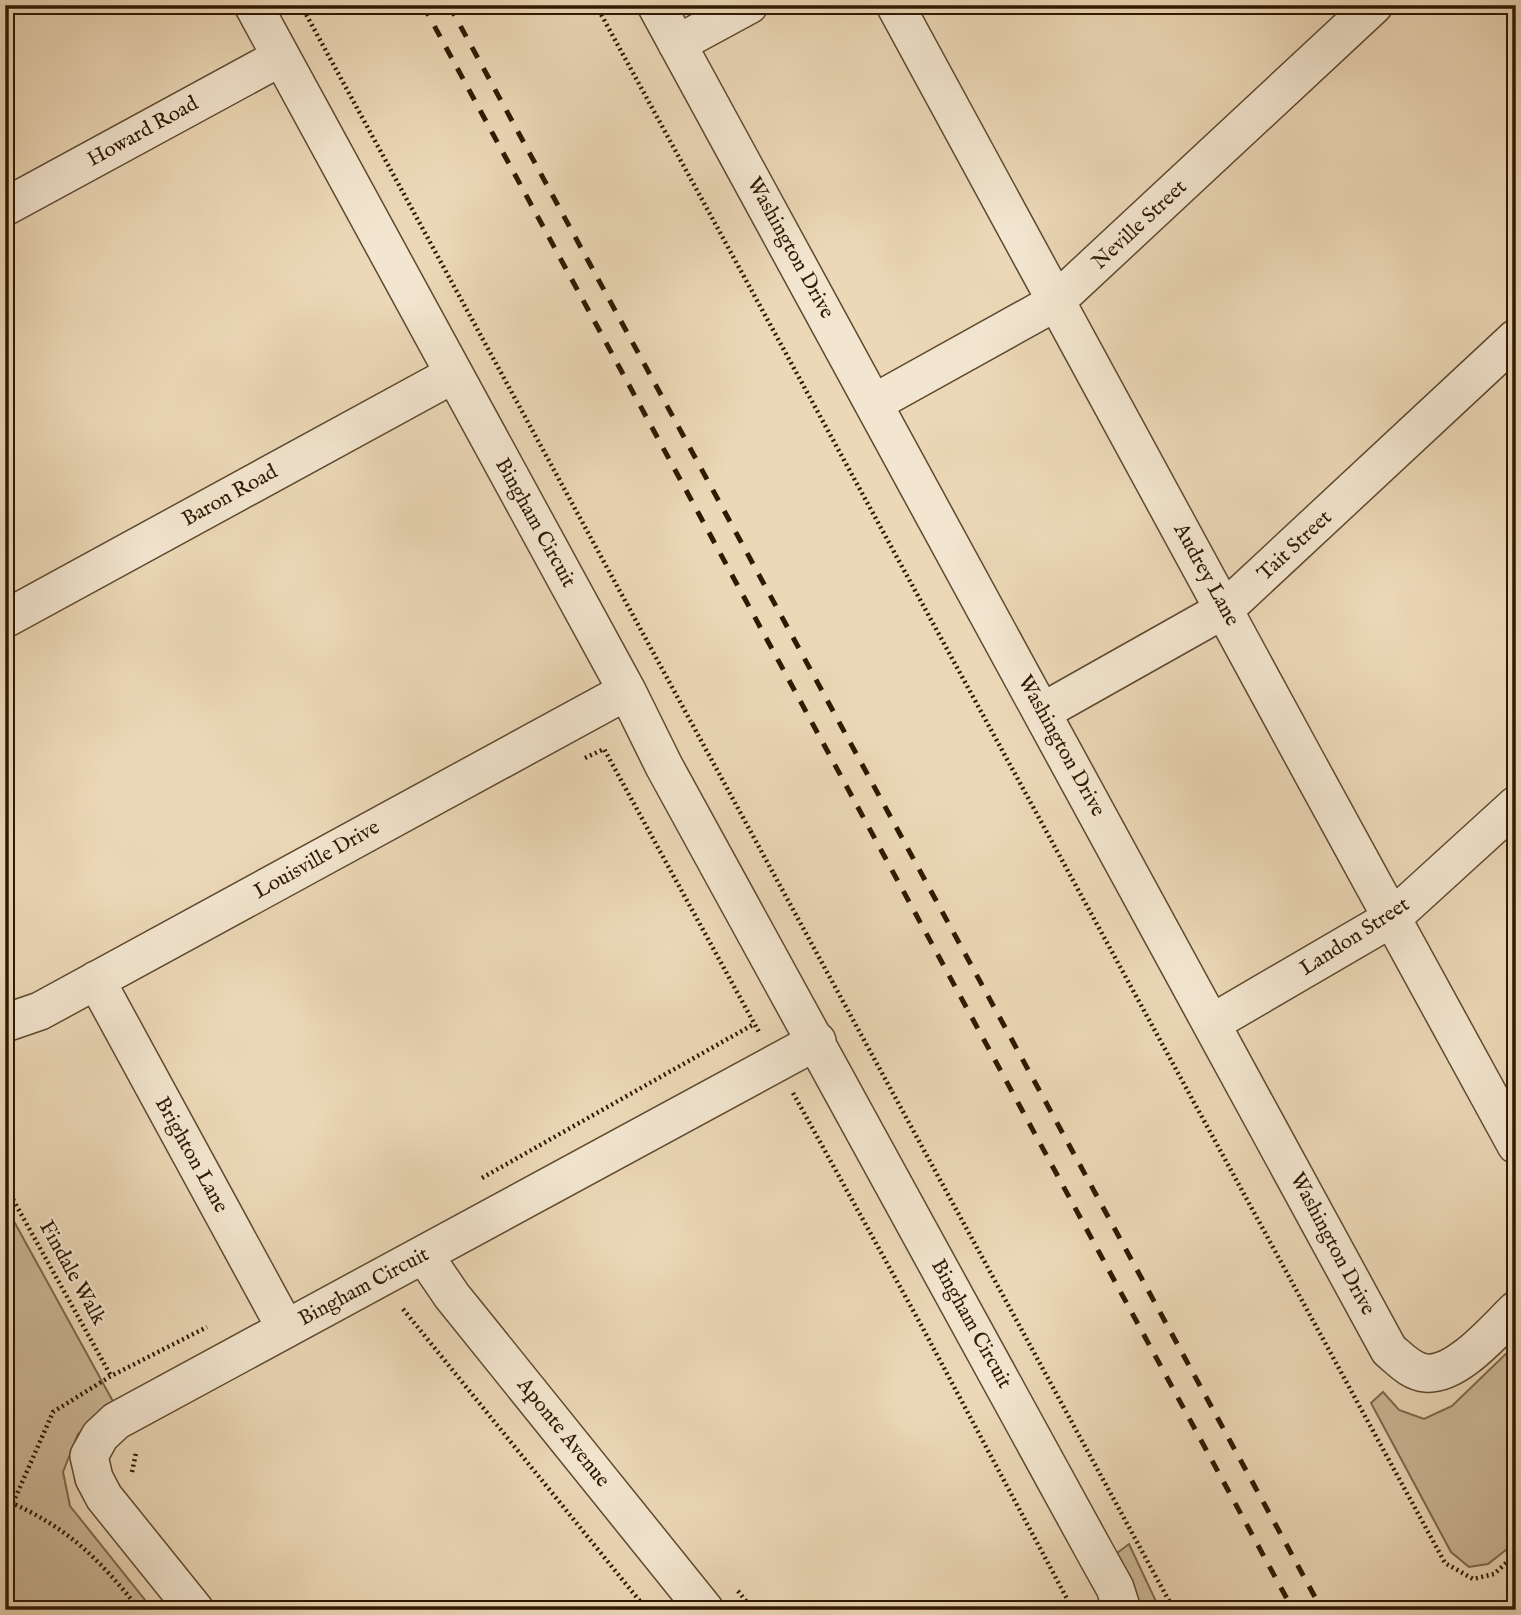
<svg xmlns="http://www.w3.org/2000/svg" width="1521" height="1615" font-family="'IM FELL English',serif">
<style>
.green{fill:#ccb898;stroke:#7e684d;stroke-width:2}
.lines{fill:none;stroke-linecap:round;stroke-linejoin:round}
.minor-casing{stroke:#5e492f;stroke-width:40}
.path{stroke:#2f1902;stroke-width:4.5;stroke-dasharray:2 3.5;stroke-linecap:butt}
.minor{stroke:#f3e6d0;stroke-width:37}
.rail{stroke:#2f1902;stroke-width:5;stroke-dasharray:12 12;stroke-linecap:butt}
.labels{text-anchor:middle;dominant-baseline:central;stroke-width:5;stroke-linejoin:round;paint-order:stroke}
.street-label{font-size:21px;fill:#2f1902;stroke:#f3e6d0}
</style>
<rect width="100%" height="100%" fill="#ecd8b7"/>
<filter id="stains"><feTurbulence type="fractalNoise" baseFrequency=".00286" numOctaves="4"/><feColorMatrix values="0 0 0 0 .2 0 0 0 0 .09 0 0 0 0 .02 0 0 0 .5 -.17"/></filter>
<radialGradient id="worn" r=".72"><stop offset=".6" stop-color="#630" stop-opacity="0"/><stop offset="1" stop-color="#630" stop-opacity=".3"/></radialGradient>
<path class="green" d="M5,1205L115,1405L78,1434L63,1472L70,1506L153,1610H5Z
M1516,1344V1542L1488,1564L1469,1567L1451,1552L1371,1403L1383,1392L1399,1410L1424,1419L1452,1406Z
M1129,1544L1160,1610H1138L1113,1556Z"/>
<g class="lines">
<g class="minor-casing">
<path id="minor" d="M253,5L627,691L664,766L1096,1554L1115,1588L1122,1610
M656,5L1389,1350C1400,1359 1411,1372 1426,1373C1457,1376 1495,1330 1516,1310
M895,5C1099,387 1309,765 1516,1145
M677,44L749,5
M5,207L281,57
M874,403L1054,303L1374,5
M5,619L454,374
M1042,712L1225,609L1516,338
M96,980L286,1329
M5,1023L40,1011L627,691
M1212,1023L1392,918L1516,805
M424,1255L452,1296L705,1610
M195,1610L104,1497L94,1478L89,1456L100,1436L116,1421L817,1041"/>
</g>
<path class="path" d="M301,5L1174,1610
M596,5L1445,1563L1473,1579L1494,1574L1516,1554
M585,758L604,749L760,1034
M793,1093L920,1323L1073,1610
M482,1178L754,1024
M5,1185L111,1376
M403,1309L647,1610
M132,1472L136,1453
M5,1500C68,1527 98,1558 140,1610
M13,1503L53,1412L111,1376L207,1327
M738,1591L753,1610
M231,1601L237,1610"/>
<use href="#minor" class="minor"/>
<path class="rail" d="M423,5L1293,1610
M449,5L1322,1610"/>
</g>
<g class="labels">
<g class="street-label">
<text transform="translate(143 132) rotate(-29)">Howard Road</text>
<text transform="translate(1140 225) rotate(-43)">Neville Street</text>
<text transform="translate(790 248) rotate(61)">Washington Drive</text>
<text transform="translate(230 496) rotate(-29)">Baron Road</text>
<text transform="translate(535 523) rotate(61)">Bingham Circuit</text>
<text transform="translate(1295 546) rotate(-43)">Tait Street</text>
<text transform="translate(1206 575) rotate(61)">Audrey Lane</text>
<text transform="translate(1061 746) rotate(61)">Washington Drive</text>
<text transform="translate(317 860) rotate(-29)">Louisville Drive</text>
<text transform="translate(1355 937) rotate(-33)">Landon Street</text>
<text transform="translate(191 1155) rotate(61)">Brighton Lane</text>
<text transform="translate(1332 1244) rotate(62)">Washington Drive</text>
<text transform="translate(72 1273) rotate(61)">Findale Walk</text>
<text transform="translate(364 1287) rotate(-28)">Bingham Circuit</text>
<text transform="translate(971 1324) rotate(61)">Bingham Circuit</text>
<text transform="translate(563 1433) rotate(51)">Aponte Avenue</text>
</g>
</g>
<rect width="1521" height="1615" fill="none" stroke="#ecd8b7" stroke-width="28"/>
<rect x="7" y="7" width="1507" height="1601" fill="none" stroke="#2f1902" stroke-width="3.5"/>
<rect x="14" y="14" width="1493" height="1587" fill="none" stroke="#2f1902" stroke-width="2"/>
<rect width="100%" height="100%" filter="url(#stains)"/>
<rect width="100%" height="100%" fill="url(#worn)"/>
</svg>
